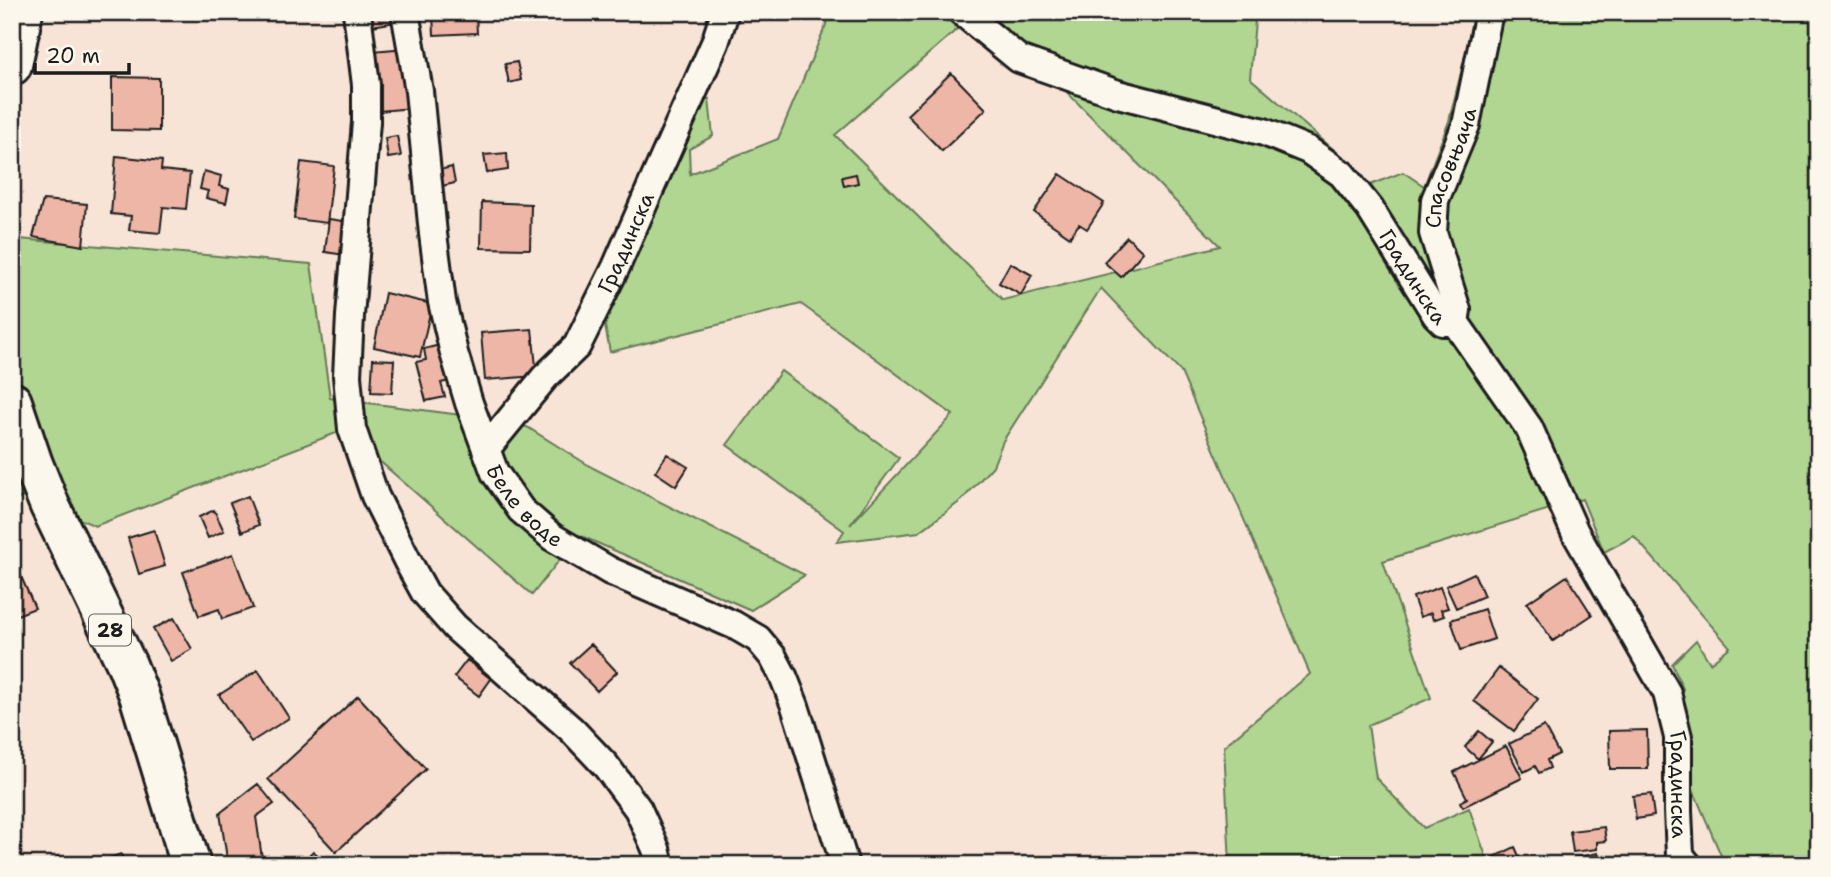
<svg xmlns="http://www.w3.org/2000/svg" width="1831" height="877" font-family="'Shantell Sans',sans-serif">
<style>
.green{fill:#b0d692;stroke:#667957;stroke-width:2}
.building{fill:#eeb6a6;stroke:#1c1c1c;stroke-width:2}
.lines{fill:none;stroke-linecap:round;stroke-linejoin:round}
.street-casing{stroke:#1c1c1c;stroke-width:32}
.primary-casing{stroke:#1c1c1c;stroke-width:44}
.street{stroke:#fbf7ec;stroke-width:26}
.primary{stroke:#fbf7ec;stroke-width:38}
.labels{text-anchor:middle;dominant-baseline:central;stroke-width:6;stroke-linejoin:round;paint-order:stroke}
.shield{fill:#fbf7ec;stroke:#5f5e5a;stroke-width:2}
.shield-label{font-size:19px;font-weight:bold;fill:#1c1c1c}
.street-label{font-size:21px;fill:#1c1c1c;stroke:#fbf7ec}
</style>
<rect width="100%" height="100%" fill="#f7e4d7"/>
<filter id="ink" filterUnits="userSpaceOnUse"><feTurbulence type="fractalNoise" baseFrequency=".0143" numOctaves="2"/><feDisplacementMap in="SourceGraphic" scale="14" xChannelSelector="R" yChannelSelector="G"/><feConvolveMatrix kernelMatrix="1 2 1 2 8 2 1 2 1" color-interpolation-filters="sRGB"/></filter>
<g filter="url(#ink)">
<path class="green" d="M826,12H977L835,135L1003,300L1220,246L987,12H1260L1255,21L1250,78L1333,149L1370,185L1403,172L1424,186L1449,121L1476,12H1819V865H1725L1655,700L1683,689L1672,664L1696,640L1710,663L1730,647L1634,536L1604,552L1582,499L1383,561L1431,698L1368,725L1376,778L1424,828L1469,808L1489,865H1230L1224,746L1310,674L1181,372L1101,288L1003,441L993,466L962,500L919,532L837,542L844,531L727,445L781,371L899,458L850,525L953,415L801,304L610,352L605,326L677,109L709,99L713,136L689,149L690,174L778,139L828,20Z
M19,239L311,264L330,398L461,415L527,427L593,468L805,575L751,610L579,535L532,595L344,430L95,526L27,495L12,502V276Z"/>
<path class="building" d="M369,12H394L396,22L372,26Z
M433,12H476L477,33L434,35Z
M406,48L413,108L379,111L373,51Z
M517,62L521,80L509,83L505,64Z
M951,73L986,109L942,151L907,115Z
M112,77L159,78V131L112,130Z
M397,136L401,156L388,158L385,138Z
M507,153L508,170L487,173L484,155Z
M116,156L162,161L161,170L190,173L186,209L163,207L160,233L129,230L131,216L111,214Z
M301,162L334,166L327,223L294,219Z
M452,167L455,183L442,186L439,170Z
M204,171L221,176L219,186L229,189L226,203L206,198L208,191L200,189Z
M856,174L858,183L844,186L842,177Z
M1060,174L1104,203L1087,229L1079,224L1070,237L1034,212Z
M43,200L87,204L83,246L33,237Z
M482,202L531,204L530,249L481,248Z
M329,219L349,222L345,255L325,252Z
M1127,237L1143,252L1121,277L1104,262Z
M1010,263L1032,275L1021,295L999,283Z
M385,293L432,304L420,357L374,347Z
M532,329L537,376L485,380L481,333Z
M440,345L449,381L441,383L445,397L426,401L416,362L426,360L424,349Z
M373,359L394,360L392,393L371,392Z
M667,454L688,467L676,486L655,472Z
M248,496L259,525L242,532L230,503Z
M214,510L224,531L208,538L199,517Z
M154,530L165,566L139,574L128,538Z
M233,554L253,608L222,619L219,609L199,616L183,572Z
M15,563L35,608L12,617V564Z
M1474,573L1484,596L1456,608L1446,586Z
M1567,576L1592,615L1553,641L1527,603Z
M1440,587L1448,608L1441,610L1444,616L1433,620L1431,613L1420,617L1413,597Z
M1484,609L1494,639L1461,650L1451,620Z
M174,618L192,649L171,661L153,629Z
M591,644L617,672L597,691L570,663Z
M467,660L491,679L479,696L454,677Z
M1499,668L1538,699L1514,731L1474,701Z
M258,670L289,718L251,742L219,695Z
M12,681H14L17,728H12Z
M358,696L426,769L336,852L268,779Z
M1544,726L1559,754L1547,760L1550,768L1539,773L1535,766L1524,772L1509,744Z
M1647,730L1648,769H1610L1609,731Z
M1479,731L1492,742L1478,759L1465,747Z
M1506,746L1522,778L1463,807L1460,802L1467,798L1454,772Z
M258,784L274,804L256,817L263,865H228L220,813Z
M1651,794L1654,816L1636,819L1633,796Z
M1604,827L1606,841L1597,842V849L1573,852L1570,831Z
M1515,847L1523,865H1495L1492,858Z
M313,851L327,863L325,865H299Z
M1598,853L1600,865H1576L1574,858Z
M121,854L125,865H96L95,863Z
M60,856L65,865H43Z"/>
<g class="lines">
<g class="street-casing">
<g id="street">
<path d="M357,12L366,85V122L350,316L347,376L352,429L375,496L408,562L425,593L455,627L572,730L606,766L638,809L656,849L660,865"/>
<path id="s1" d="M405,12L419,91L433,234L442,302L454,353L469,403L495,473L521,510L552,537L610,571L734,625L758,639L773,657L784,678L795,706L845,865"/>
<path id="s2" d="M962,12L1019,59L1118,94L1264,132L1308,150L1342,174L1370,209L1436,315L1443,322H1455L1529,428L1575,532L1667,693L1678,737V811L1680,855L1688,865"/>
<path id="s3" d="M1455,322L1457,310L1433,233L1435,200L1466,125L1489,12"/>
<path id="s4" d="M486,449L545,377L577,346L616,267L651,187L715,43L725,12"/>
</g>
</g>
<g class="primary-casing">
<path id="primary" d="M12,65L23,12
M12,402L33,464L50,506L127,665L139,695L191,865"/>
</g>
<use href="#street" class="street"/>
<use href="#primary" class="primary"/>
</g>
</g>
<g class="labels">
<rect class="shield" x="89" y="614.5" width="42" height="31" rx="5"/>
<g class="shield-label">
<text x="110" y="630">28</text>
</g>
<g class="street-label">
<text stroke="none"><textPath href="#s3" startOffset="161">Спасовњача</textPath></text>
<text stroke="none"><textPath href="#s4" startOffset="252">Градинска</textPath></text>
<text stroke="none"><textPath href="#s2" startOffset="544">Градинска</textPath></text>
<text stroke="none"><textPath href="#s1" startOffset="516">Беле воде</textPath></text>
<text stroke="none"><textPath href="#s2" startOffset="1132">Градинска</textPath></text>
</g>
</g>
<rect width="1831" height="877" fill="none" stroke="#fbf7ec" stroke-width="42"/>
<rect x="21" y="21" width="1789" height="835" fill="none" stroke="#1c1c1c" stroke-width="2.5" filter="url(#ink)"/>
<path d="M35 63v10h94v-10" fill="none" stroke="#1c1c1c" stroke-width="3.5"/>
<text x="46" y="63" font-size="21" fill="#1c1c1c" stroke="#fbf7ec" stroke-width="5" paint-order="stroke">20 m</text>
</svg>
